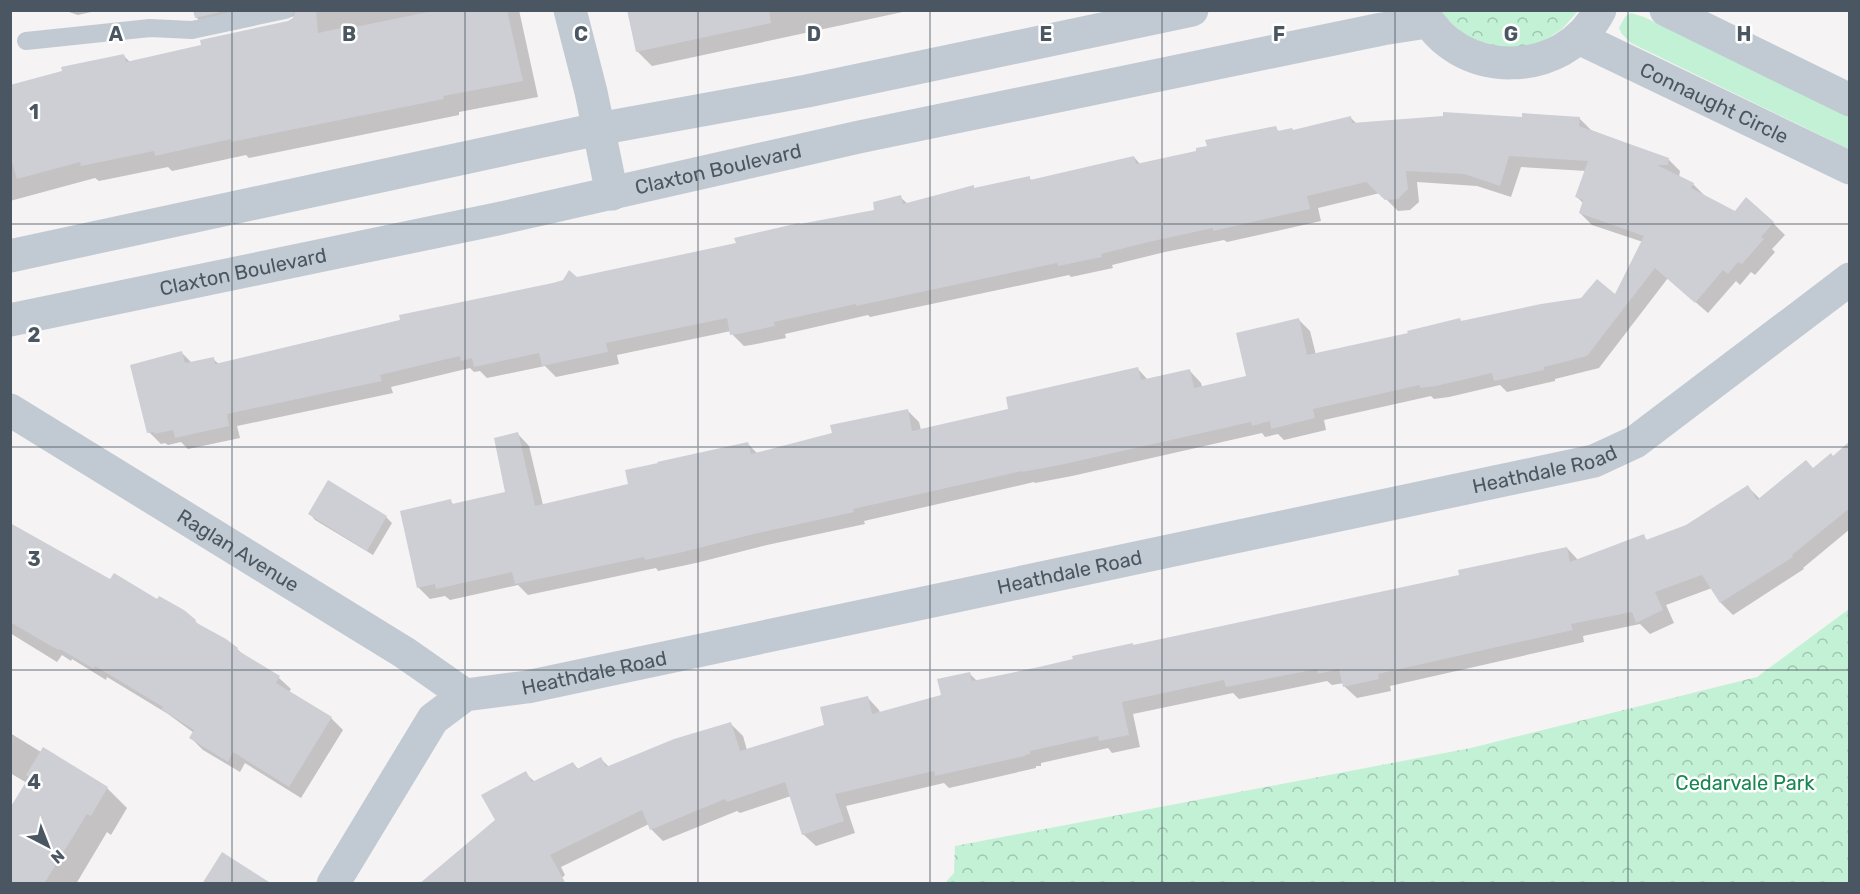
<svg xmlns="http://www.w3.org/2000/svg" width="1860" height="894" font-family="Rubik,sans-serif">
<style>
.grass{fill:#c3f1d5}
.park{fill:url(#park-crowns)}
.shadow{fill:#0003}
.building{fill:#cdcfd5}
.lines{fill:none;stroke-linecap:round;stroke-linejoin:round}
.lane{stroke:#c1cad2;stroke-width:18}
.street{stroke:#c1cad2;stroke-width:33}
.grid{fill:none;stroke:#4a5661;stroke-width:1.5;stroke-opacity:0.55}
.labels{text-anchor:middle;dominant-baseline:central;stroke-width:5;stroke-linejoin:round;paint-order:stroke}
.street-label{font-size:20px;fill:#4a5661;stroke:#fff}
.park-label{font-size:20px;fill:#17864f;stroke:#fff}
.grid-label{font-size:20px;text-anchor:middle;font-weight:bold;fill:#4a5661;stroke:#fff;stroke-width:5;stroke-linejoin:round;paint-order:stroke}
</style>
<defs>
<pattern id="park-crowns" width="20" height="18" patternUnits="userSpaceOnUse" patternTransform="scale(1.5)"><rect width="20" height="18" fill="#c3f1d5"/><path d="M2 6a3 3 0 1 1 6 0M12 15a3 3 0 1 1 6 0" fill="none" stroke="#a0c6b0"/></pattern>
</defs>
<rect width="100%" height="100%" fill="#f5f3f3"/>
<path class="grass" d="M1631,13L1644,17L1849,117V149L1631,43L1622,34L1619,28L1625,17Z"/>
<path class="park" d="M1438,11H1578L1562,29L1545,40L1536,44L1507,49L1469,39Z
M1849,609V883H945L954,873L955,846L1471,748L1757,677Z"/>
<path class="shadow" d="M63,10H100L78,15Z
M195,10H519L538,97L459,112V115L249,158L246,155L172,171L168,167L99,181L95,178L10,201V86L124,56L130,62L203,46L288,22L296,16L213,34L196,17Z
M628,10H912L652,66L637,51Z
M1350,117L1357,124L1579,118L1591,130L1668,159L1680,171L1679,177L1693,184L1705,196L1735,212L1773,223L1785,235L1772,249L1775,252L1755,275L1751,272L1740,285L1736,281L1708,313L1668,278L1599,368L1555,379V381L1507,392L1500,385L1449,397L1434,399L1431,396L1324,420L1326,430L1284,440L1278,434L1265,437L1262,433L1072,476L1035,483L1034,482L864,521L865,524L767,545L696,563L658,571L656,568L528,595L518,585L450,600L445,596L430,599L418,587L450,501L454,505L507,493L518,434L529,446L543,505L630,485L748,444L758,454L833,434L907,410L919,422L921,430L1010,410L1138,369L1148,380L1190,371L1201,383L1202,387L1247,377L1299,320L1310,331L1316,355L1462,322L1615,296L1643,242L1592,225L1580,213L1584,204L1577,197L1586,171L1521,167L1511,197L1477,186L1417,182L1419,202L1410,210L1398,211L1380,193L1318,208L1321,221L1227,242L1224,240L1165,252L1112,265L1113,268L1071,277L1069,275L870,317L868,315L785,334L786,338L751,345L744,346L732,334L731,331L617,355L619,364L556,377L545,366L487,378L480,371L474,372L470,368L391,387L393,393L237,426L240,438L188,449L181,442L168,445L165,443L161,444L149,432L182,353L192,363L213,359L219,364L576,278L737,244L876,211L900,197L908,204L973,187L976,189L1029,178L1033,181L1134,157L1140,164L1198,152L1275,128L1280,132L1293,131Z
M1850,443V529L1803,568L1804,569L1733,615L1721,603L1712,588L1666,605L1674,623L1650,634L1640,624L1583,636L1584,642L1390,686L1391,691L1357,698L1344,686V683L1332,685L1327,681L1239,699L1233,693L1133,714L1140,747L1112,753L1108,748L1041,763V766H1036V768L949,788L944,783L846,806L855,833L816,846L803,834L791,796L740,813L737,811L663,841L651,829L649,824L561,867L565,875L555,884L497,821L525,773L535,782L573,763L579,770L601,759L609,767L731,724L743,736L747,750L826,726L867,697L879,710L880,713L942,696L970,674L977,681L1461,576L1567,548L1579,561L1643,536L1648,541L1686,526L1748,487L1760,499L1834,458Z
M329,482L386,517L392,523L373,555L315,520L310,514Z
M10,525L110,581L195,621L201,627L237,649L245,656L279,678L291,689L289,692L331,718L343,730L301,798L245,763L240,772L203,750L191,738L194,733L168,714L107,677L106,680L72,659L71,661L62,655L57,662L10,633Z
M10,733L41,752L43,749L107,788L127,808L111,835L107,832L76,884H10L27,783L10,773Z"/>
<path class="building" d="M193,10H229L195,18Z
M296,10H316L318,33L350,26V28L438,10H507L523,81L443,96L444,99L231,142V139L155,156L154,151L81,166L80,162L17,179L10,156V85L62,71L61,67L124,54L126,62L201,45L200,40L288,21L293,18Z
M627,10H769L771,23L636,52Z
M1443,112L1522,117V113L1580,117L1579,126L1669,158L1668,165H1657L1694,183L1691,188L1735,211L1746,197L1774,222L1761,237L1764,239L1742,264L1738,262L1728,274L1723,270L1695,303L1655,268L1587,356L1544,367V370L1494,381L1492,373L1436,386L1420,388V385L1313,409L1315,418L1271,429L1270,421L1252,426L1251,422L1060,465L1022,472V471L853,509L854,512L754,534L683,552L645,560L644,557L515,584L512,572L436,589L435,584L417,588L400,511L451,499L452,504L505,492L494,438L518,432L535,506L628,484L625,470L658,463L657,462L748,442L751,454L832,433L830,425L908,409L912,431L1008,409L1006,397L1138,367L1141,380L1190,369L1194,388L1246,376L1236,333L1299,318L1307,355L1408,333L1407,331L1460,318L1461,321L1541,304L1581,298L1597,279L1615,294L1644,236L1579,213L1583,200L1575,197L1588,161L1509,156L1500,186L1464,174L1406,171L1408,189L1398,199L1385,200L1366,182L1307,196L1310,209L1213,231V228L1153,241L1101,254L1102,257L1058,266L1057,263L856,306V304L774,322L775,326L738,334L730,335L727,318L606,343L608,352L542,366L539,353L474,367L472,358L461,361L460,356L380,375L382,381L227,414L229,426L175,438L173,430L154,434V432L147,433L130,365L182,351L185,363L214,357L215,364L400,320L399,315L553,283L563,280L569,270L577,277L736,243L734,238L799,223L800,224L874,210L873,202L901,195L903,204L974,185V188L1030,176V180L1134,156L1136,164L1196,151V148L1207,146L1205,140L1276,126L1278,131L1292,128L1293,130L1351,116L1352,123L1443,116Z
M1850,441V508L1792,555L1793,557L1720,603L1702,575L1655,592L1663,610L1636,623L1632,612L1571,624L1573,630L1378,674L1379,679L1343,687L1339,669L1318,674L1317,669L1226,687L1224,680L1122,702L1129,735L1099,741L1098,736L1030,751V754L1025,755V756L935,776L934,771L835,794L844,821L802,835L785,782L727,802L725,799L650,830L642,810L550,855L566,884H419L495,820L481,795L526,771L532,782L573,762L577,769L601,757L606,767L674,739L731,722L740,751L824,725L820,707L868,696L872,714L941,695L937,679L970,672L972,681L1039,667L1073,659L1072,656L1133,643V645L1459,575L1458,570L1567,547L1570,562L1644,534L1646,540L1686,525L1748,485L1757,500L1806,460L1813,468L1831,453L1833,456Z
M328,480L387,516L367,551L308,514Z
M10,523L110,579L114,573L157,599L159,596L184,610L196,620L195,622L226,639L238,648L237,650L280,676L276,683L332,717L289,787L233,752L228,762L189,738L194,730L161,709L163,707L95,666L94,669L60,649L59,650L49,645L10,622Z
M43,747L108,787L91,816L87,814L44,884H10V808L29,777L26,775Z
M222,852L272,884H202Z"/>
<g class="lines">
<path class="lane" d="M26,41L150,28L192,30L285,10"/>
<g class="street">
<path d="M570,10L591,92L612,194"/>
<path d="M1422,10C1457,81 1564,80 1600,10"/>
<path d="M1666,10L1850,100"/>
<path id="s1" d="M1579,38L1850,168"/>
<path d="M10,256L598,129L807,91L1192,10"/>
<path id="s2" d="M10,320L497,219L859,137L1382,29L1427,22"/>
<path id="s3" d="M10,410L405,653L465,695"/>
<path id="s4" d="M333,884L433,719L465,695L527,687L1594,461L1635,442L1850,279"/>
</g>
</g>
<path class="grid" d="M232,10V884M465,10V884M698,10V884M930,10V884M1162,10V884M1395,10V884M1628,10V884M10,224H1850M10,447H1850M10,670H1850"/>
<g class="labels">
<g class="street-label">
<text stroke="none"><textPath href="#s1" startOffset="150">Connaught Circle</textPath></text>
<text stroke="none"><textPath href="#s2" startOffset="724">Claxton Boulevard</textPath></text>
<text stroke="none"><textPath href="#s2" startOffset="238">Claxton Boulevard</textPath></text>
<text stroke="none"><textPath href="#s4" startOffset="1336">Heathdale Road</textPath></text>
<text stroke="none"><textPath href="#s3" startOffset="268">Raglan Avenue</textPath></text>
<text stroke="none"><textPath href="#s4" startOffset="850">Heathdale Road</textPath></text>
<text stroke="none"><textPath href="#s4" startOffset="364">Heathdale Road</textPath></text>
</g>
<g class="park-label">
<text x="1745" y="783">Cedarvale Park</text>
</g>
</g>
<g class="grid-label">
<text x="116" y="41">A</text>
<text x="349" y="41">B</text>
<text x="581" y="41">C</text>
<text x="814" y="41">D</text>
<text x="1046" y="41">E</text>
<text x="1279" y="41">F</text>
<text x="1511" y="41">G</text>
<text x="1744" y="41">H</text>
<text x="34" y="119">1</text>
<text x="34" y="342">2</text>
<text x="34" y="566">3</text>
<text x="34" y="789">4</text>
</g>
<rect width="1860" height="894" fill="none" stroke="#4a5661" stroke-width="24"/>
<g transform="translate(48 846) rotate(138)" stroke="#ffffff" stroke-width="4.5" paint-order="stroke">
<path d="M0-4.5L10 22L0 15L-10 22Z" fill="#4a5661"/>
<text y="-9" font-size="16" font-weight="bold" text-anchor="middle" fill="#4a5661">N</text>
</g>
</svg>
